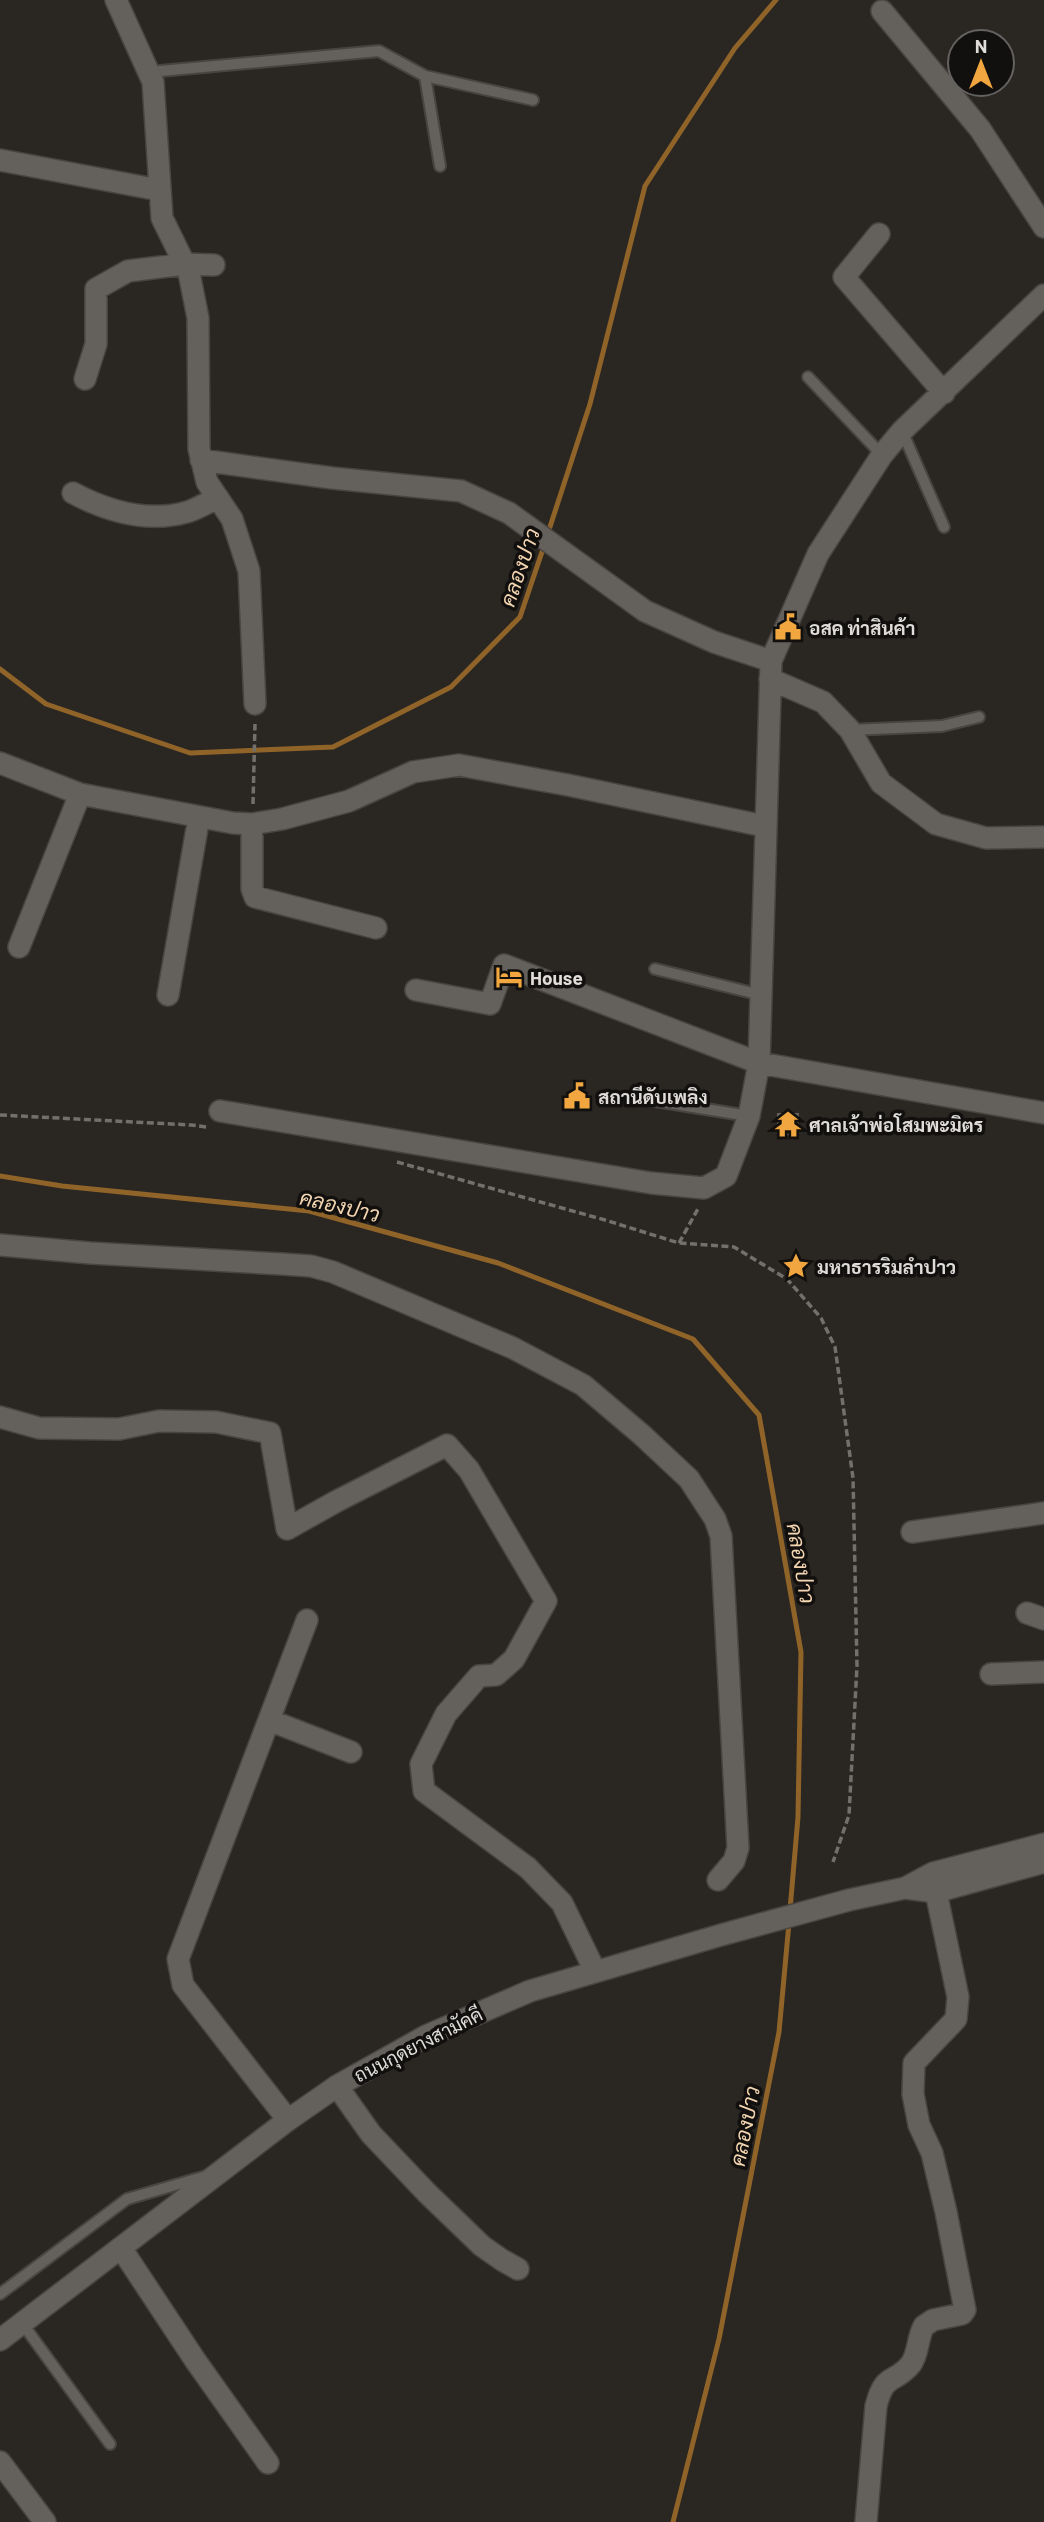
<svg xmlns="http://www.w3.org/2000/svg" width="1044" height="2522" font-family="Barlow,Sarabun,sans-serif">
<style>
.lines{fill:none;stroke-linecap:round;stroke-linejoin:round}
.stream{stroke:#906429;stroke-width:5}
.building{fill:#503205;stroke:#68645f;stroke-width:2}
.lane-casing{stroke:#474442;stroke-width:14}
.street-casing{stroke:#474442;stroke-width:24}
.secondary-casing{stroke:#474442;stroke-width:24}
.path{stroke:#73706c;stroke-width:3.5;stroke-dasharray:7 3.5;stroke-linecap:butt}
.lane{stroke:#64605b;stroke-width:10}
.street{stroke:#64605b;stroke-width:21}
.secondary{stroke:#64605b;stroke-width:21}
.labels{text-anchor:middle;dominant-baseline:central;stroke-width:7;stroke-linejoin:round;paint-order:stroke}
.poi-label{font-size:19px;font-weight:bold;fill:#dfdcda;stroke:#11100e;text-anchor:start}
.street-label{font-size:19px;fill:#dfdcda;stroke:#11100e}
.water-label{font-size:21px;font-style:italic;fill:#f4d5b1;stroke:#11100e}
</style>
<rect width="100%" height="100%" fill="#2a2622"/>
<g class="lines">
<path class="stream" d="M548,533L590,404L645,186L735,48L776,0
M0,669L46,704L190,753L333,747L451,687L520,617L544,546
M0,1176L62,1186L309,1211L498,1263L693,1339L759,1415L801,1652L798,1817L790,1910
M673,2522L719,2339L779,2032L789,1923"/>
</g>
<path class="building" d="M778,1114H798L797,1135L778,1134Z"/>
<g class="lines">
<g class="lane-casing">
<path id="lane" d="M149,72L379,51L425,76L533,100
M425,76L440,166
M808,377L882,455
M902,431L944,527
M850,730L942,726L979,717
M655,969L761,995
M649,1100L749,1116
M0,2294L127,2199L203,2177
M22,2323L110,2444"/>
</g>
<g class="street-casing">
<path id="street" d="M116,0L153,82L162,218L189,273L198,318L199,449L207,482L232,519L249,571L255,704
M882,11L980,129L1044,227
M0,160L159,190
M879,234L844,277L944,393
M85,379L96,344V289L128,271L185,264L214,265
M201,460L332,478L461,491L509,513L645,611L714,642L771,661
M73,493C107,511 148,523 187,512C197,509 208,502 218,498
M770,679L823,702L850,730L881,783L936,824L986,838L1044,837
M0,763L80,794L233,823L252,824L282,819L349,801L413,772L459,765L568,785L764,826
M252,824V889L255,897L376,928
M19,947L80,794
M416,990L490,1004L504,965L759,1063L1044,1113
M168,995L199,817
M220,1111L651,1183L704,1188L726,1176L749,1116L759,1063L771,661L818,554L882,455L902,431L1044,295
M0,1245L90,1253L282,1264L311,1266L333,1272L513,1348L583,1385L642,1435L689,1479L715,1519L721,1536L738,1848L734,1861L718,1880
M0,1417L39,1428L119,1429L159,1421L216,1422L270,1433L287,1529L337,1501L447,1445L469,1470L546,1601L514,1659L496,1675L479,1676L446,1714L421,1764L424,1791L528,1868L562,1903L595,1971
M912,1532L1044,1513
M1027,1613L1044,1619
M991,1674L1044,1672
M269,1720L351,1752
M337,2086L371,2134L427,2193L482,2246L502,2260L518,2269
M288,2120L183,1985L178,1959L307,1620
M121,2248L195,2360L268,2463
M0,2462L45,2522
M866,2522L876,2406C885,2371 894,2385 911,2364C919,2353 917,2338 924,2326L933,2320L962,2314L965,2310L946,2212L932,2153L919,2125L913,2094L914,2063L956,2019L958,1997L936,1892"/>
</g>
<g class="secondary-casing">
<path id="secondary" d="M905,1888L936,1892L1044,1862
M0,2340L288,2120L337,2086L426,2036L530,1991L721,1935L849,1900L905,1888L933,1873L1044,1844"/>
</g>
<path class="path" d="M253,804L255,724
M0,1115L191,1125L207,1127
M397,1162L605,1220L679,1243L734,1247L787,1279L821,1318L835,1347L853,1478L857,1666L849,1815L833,1862
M679,1243L699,1207"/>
<use href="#lane" class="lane"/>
<use href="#street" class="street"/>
<use href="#secondary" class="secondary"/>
</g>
<defs>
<g id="civic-bare" transform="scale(2.1)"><path d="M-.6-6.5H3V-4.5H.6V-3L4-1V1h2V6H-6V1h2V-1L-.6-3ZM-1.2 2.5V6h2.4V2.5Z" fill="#f1a63f" stroke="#11100e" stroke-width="2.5" paint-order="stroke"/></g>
<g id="hotel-bare" transform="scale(2.1)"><path d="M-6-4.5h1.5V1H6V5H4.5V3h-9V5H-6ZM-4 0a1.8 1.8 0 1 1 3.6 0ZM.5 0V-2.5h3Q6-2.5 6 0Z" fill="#f1a63f" stroke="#11100e" stroke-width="2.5" paint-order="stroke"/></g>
<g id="temple-bare" transform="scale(2.1)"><path d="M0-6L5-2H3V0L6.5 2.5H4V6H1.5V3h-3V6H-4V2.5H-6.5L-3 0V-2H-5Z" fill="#f1a63f" stroke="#11100e" stroke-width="2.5" paint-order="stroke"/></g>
<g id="sight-bare" transform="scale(2.1)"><path d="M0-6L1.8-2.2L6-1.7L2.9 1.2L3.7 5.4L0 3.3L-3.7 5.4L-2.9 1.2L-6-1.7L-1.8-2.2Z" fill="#f1a63f" stroke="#11100e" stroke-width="2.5" paint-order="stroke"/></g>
</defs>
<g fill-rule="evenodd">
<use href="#civic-bare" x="788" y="627"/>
<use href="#hotel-bare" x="509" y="977"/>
<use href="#civic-bare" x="577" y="1096"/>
<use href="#temple-bare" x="788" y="1124"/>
<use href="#sight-bare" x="796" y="1266"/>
</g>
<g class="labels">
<g class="poi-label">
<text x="809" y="627">อสค ท่าสินค้า</text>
<text x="530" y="977">House</text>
<text x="598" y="1096">สถานีดับเพลิง</text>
<text x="809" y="1124">ศาลเจ้าพ่อโสมพะมิตร</text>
<text x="817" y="1266">มหาธารริมลำปาว</text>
</g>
<g class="street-label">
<text transform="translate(418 2044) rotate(-27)">ถนนกุดยางสามัคคี</text>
</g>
<g class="water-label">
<text transform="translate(519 567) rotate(-71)">คลองปาว</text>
<text transform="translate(340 1205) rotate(13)">คลองปาว</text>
<text transform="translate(802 1563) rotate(80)">คลองปาว</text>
<text transform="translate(744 2126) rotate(-79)">คลองปาว</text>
</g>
</g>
<g transform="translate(981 63)"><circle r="33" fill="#11100e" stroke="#636260" stroke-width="2"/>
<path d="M0-5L12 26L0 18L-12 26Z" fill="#f1a63f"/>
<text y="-10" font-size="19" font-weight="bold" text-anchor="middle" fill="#dfdcda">N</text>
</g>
</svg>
